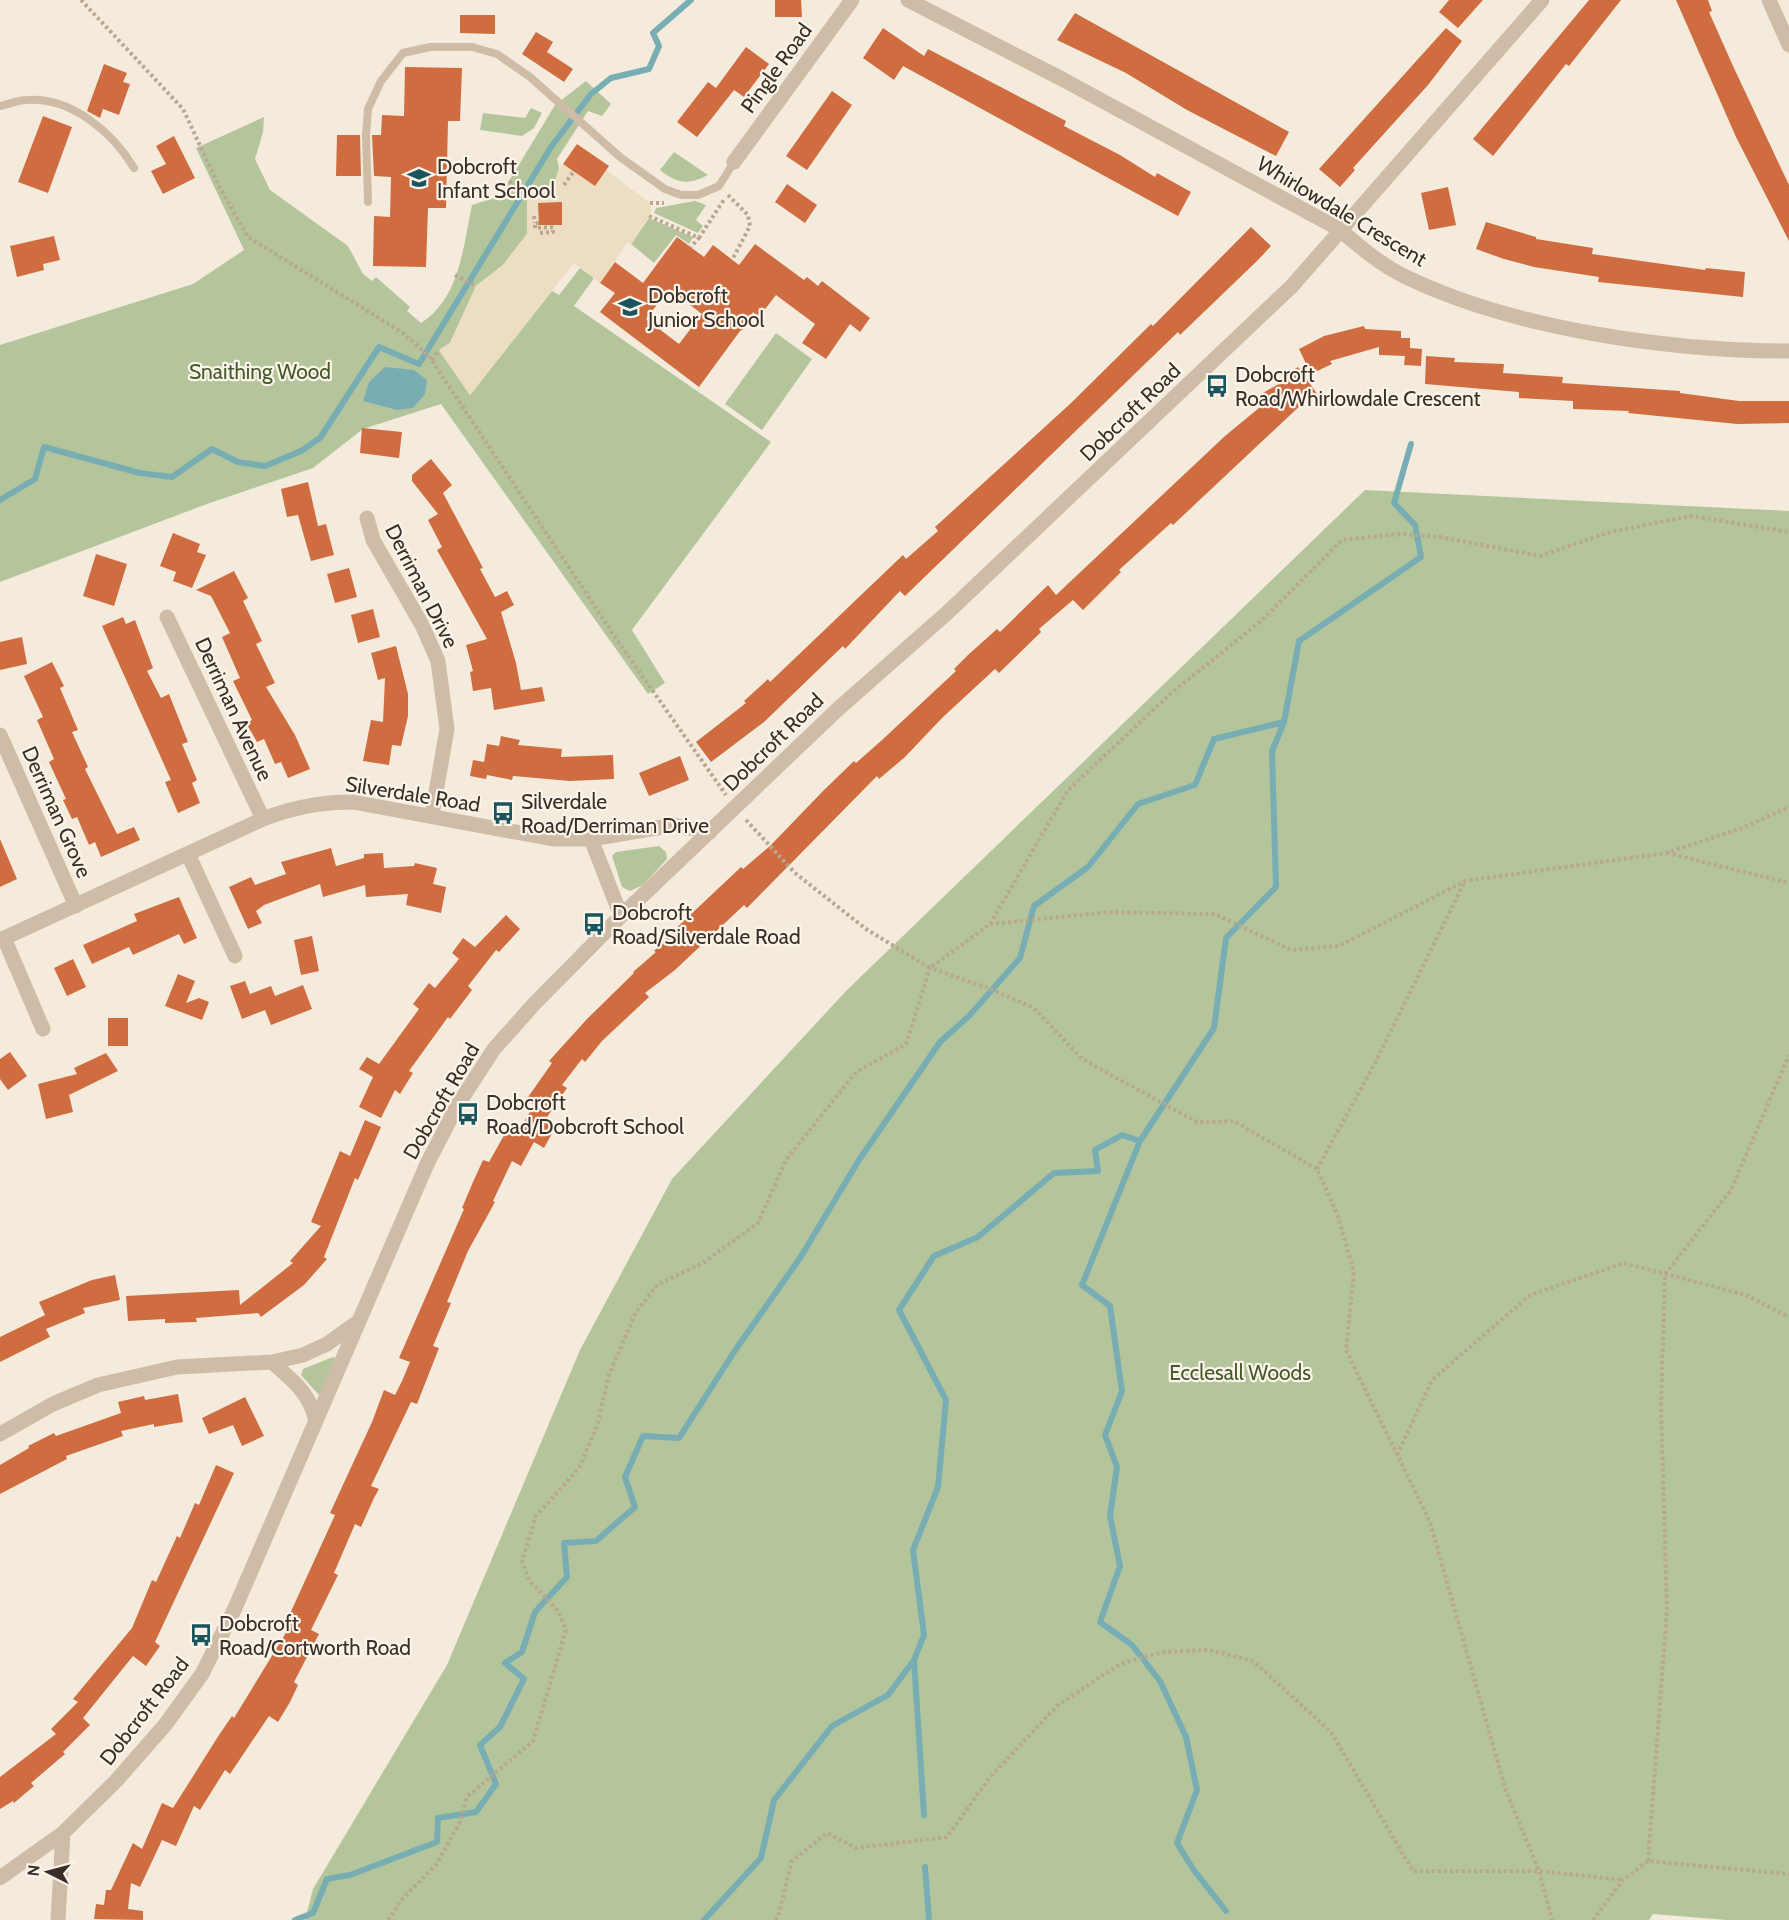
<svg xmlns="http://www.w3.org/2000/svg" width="1789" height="1920" font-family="Cabin,sans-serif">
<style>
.green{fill:#b4c59b}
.plaza{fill:#eddec3}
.water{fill:#79adb4}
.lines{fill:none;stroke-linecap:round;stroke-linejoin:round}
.stream{stroke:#79adb4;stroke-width:6}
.building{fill:#cf6d40;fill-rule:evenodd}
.path{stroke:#baa691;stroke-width:4;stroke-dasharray:3 3;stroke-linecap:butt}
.service{stroke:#cebca7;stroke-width:8}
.minor{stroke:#cebca7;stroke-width:15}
.labels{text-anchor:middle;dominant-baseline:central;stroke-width:4.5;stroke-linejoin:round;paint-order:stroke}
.street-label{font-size:21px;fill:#3a2f28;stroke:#fbf4ea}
.poi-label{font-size:21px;fill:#3a2f28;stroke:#fbf4ea;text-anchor:start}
.park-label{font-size:21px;fill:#455a2a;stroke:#fbf4ea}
</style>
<rect width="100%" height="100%" fill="#f4ebdd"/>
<path class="green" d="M586,81L611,104L602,116L588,111L557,159L559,168L555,182L544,189L527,193V234L503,265L476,286L450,343L439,350L470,395L552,291L559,295L580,268L594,278L574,306L771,442L632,630L665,683L648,694L441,404L363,429L313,468L207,504L0,582V345L193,284L244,250L196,148L264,117L263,132L255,159L270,190L348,246L363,274L372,281L376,277L410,307L407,311L421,323C460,298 463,247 472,205L500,196L555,105Z
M531,108L542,113L534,128L522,136L480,130L483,113L525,118Z
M674,152L708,175C688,185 678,184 660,170Z
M695,201L706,205L696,220L703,226L698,233L654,213L656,208Z
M649,218L693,237L689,244L676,235L654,263L631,244Z
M776,333L812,359L762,430L725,404Z
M1365,490L1789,511V1920H1727L1653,1914L1649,1920H305L313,1889L447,1665L580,1350L672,1179L847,990Z
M659,846L666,852L667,859L643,885L630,891L622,887L612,856L616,852Z
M333,1357L339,1362L319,1395L301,1375L303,1369Z"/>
<path class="plaza" d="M563,164L606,170L650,203L652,211L634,240L631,244L627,243L600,283L574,263L470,395L439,350L450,343L476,286L503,265L527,234V193L544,189L555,182L559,168Z"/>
<path class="water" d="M385,367L414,370L427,380L425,394L413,408L397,410L363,401L369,382Z"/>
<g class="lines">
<path class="stream" d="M0,500L35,479L44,447L140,473L172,477L212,449L238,462L265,466L301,451L320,438L379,347L419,364L551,147L591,94L611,78L649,69L659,46L653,33L691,0
M1140,1141L1082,1285L1110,1306L1122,1391L1105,1435L1117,1467L1110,1516L1120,1566L1100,1622L1132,1645L1160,1681L1186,1737L1197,1790L1177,1843L1193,1869L1226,1911
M914,1660L924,1815
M925,1867L929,1920
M295,1920L313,1913L327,1879L350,1875L437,1842L438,1818L476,1812L496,1784L480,1745L500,1727L524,1679L505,1663L522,1652L535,1612L567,1577L564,1543L596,1541L635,1507L625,1477L643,1436L679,1438L736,1349L800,1258L859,1160L940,1042L969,1016L1020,958L1034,906L1088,867L1138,804L1195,785L1214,739L1284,722L1299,641L1421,557L1415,525L1394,503L1411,444
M704,1920L761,1858L774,1800L832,1726L888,1695L914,1660L924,1635L913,1550L938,1487L946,1400L899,1310L934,1256L978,1237L1054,1173L1098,1171L1095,1150L1122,1135L1140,1141L1214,1028L1226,938L1276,887L1272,751L1284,722"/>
</g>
<path class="building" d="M775,0H801L802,17H775Z
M1449,0H1483L1458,28L1439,12Z
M1589,0H1621L1569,66L1566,64L1493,156L1473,139Z
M1676,0H1708L1712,11L1709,12L1733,66L1789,185V241L1736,137Z
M1075,13L1289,132L1276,156L1187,110L1126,73L1057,40Z
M460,15H495V34L460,33Z
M883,28L924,56L928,49L1066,121L1064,126L1120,155L1155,177L1157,173L1191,192L1178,216L903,66L894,80L863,58Z
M1446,28L1462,41L1428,85L1353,168L1355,170L1340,187L1319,169Z
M536,32L553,42L547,52L573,69L564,82L522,54Z
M746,47L769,64L744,97L734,90L697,137L677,122L708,82L716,88Z
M104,64L127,73L123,82L130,84L119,115L103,109L100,118L87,111Z
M405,67L462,68L460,121H448L446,208H428L426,267L373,266L374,216L390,217L391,177L374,176L372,135H381L382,115L404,116Z
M832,91L852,105L807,170L786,156Z
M43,116L72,127L48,193L18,182Z
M337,135H360L361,176H336Z
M174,136L195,178L163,194L151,171L166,164L156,146Z
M577,144L609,166L595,186L563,164Z
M787,184L817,205L805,223L775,202Z
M1448,187L1456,225L1429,230L1421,193Z
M562,202V225H539L538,203Z
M1486,222L1536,237V239L1593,248L1592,254L1705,270L1706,268L1745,272L1743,297L1598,282L1599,277L1534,267L1504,259L1476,249Z
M1251,227L1271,246L1258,260L1180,335L1178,332L905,596L900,591L845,649L843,646L764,722L711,762L696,742L746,703L744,701L768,679L770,682L903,555L906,559L938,531L935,527L1070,404L1151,324L1153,326Z
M54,236L60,260L43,264L44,270L17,277L10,246Z
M677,237L704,257L713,245L739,265L755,244L804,280L807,277L818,286L822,281L870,318L860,332L850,324L826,359L802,343L815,324L776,295L759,317L753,312L746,328L740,331L699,387L600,312L615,293L600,283L615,262L643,283ZM669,289L702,314L679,344L646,319Z
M1364,326L1365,329L1401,331V338H1410V348L1422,349L1421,366L1404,365L1405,356L1379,355V347L1330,361L1332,364L1311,374L1299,349L1324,336Z
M1426,356L1455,358L1454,362L1504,364L1503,373L1563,377L1562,383L1680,391V393L1739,401H1789V423L1737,424L1628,413L1629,411L1573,409V401L1519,398V392L1425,384Z
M1298,367L1318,395L1304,402L1173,525L1171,523L1119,570L1121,572L1083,610L1073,600L1039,629L1041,632L999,673L995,669L942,718L905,757L879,779L877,776L747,908L744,905L675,970L645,993L649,997L602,1041L585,1062L582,1059L562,1085L567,1088L545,1120L556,1126L544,1148L534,1142L521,1166L512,1161L493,1201L495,1202L468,1251L447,1302L451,1303L433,1346L439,1348L417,1404L411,1402L371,1486L379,1489L374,1498L361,1527L355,1524L334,1573L338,1575L311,1630L319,1634L294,1682L298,1685L290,1702L278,1722L269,1716L230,1774L225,1770L200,1810L194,1806L176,1846L162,1840L140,1887L131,1883L128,1909L143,1911V1920L94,1919L96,1904L104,1905L106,1890H111L133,1843L142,1849L162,1803L173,1808L219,1735L232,1716L234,1718L287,1631L283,1629L335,1515L330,1513L372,1422L384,1390L395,1395L402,1381L410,1362L399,1358L464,1209L462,1208L473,1182L483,1160L489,1162L507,1130L516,1135L534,1105L526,1100L552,1063L549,1061L587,1019L634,973L633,972L656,952L654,951L671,933L741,867L743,869L770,846L824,790L854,761L856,763L882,740L956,671L954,669L968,655L997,629L1000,632L1048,585L1056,595L1225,436L1265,403L1261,394L1286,380L1283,376Z
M362,428L402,432L399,458L360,453Z
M431,459L452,485L443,493L483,568L480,569L495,597L507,591L514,605L501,612L516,663L521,690L542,687L545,701L494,710L491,688L473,691L470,672L473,671L466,645L487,639L437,550L442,547L428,520L438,514L412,481V475Z
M308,482L318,526L326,524L334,555L311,561L298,515L287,517L281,489Z
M173,533L200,544L197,552L206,555L192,588L173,581L176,572L160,566Z
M96,554L127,564L114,606L83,596Z
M349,568L357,597L335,603L327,574Z
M234,571L248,598L243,601L262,641L256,644L275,683L266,687L295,735L310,769L288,778L281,762L275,764L264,739L257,742L246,723L252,720L233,681L240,678L222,637L230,633L211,596L196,590Z
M373,609L380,637L358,643L351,615Z
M123,617L126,624L135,620L153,668L147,671L161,698L169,694L188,742L182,744L197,780L192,783L200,803L178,813L165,782L171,780L102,626Z
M22,637L27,664L0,670V642Z
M396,646L408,694V716L401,746L392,745L389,765L363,761L371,720L383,722L385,678L378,680L371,653Z
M52,662L64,686L60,688L78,730L72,732L88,767L85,769L117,834L134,827L140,840L101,857L95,842L89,845L77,817L72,819L63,800L66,799L49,762L54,759L37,720L43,717L24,676Z
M501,736L520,740L518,745L562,749L561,757L613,755L614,779L570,781L513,776L512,780L487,775L486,779L470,776L473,760L484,762L487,744L499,746Z
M680,756L689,780L649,796L639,773Z
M0,839L17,879L0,887Z
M331,848L336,866L364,858V854L383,853L384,868L414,866L415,863L437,868L433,884L446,887L441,913L406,905L408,894L366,897L365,885L323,897L320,884L264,905L256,911L262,923L248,929L229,887L251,877L255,885L286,874L281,862Z
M179,897L197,938L184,944L179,934L133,955L129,947L92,964L83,945L137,921L134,914Z
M506,915L520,929L499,952L496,950L468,986L472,990L450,1019L448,1017L409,1071L413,1073L400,1094L395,1090L381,1118L359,1107L373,1077L359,1069L367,1057L379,1064L419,1009L413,1004L429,983L435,988L459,959L452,953L463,938L475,947Z
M312,936L319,971L301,975L294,940Z
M73,959L86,987L67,996L54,968Z
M178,974L195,981L186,1003L199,998L209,1002L202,1020L165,1006Z
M245,981L250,994L271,986L275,996L303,985L312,1009L271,1025L265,1010L242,1019L230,986Z
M108,1018H128V1046H108Z
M10,1052L27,1076L8,1090L0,1079V1059Z
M106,1053L118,1071L69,1095L73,1112L46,1119L38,1084L77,1074L74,1068Z
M365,1120L381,1127L358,1180L355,1178L324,1257L327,1259L304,1285L261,1317L258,1313L196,1318L197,1322L165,1323V1319L128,1321L126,1296L239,1290L240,1305L293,1263L290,1261L321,1226L311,1222L340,1151L350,1156Z
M115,1275L120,1300L83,1308L85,1313L46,1329L50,1337L0,1362V1337L45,1315L39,1302L92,1280Z
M178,1394L183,1422L154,1427V1424L121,1431L123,1436L66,1456L67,1459L0,1494V1465L29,1448L28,1446L54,1433L56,1436L121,1413L118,1402L144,1396L145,1400Z
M245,1397L264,1436L242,1446L233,1425L209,1434L202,1418Z
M216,1465L234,1473L155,1642L160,1646L146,1666L133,1656L83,1718L90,1725L63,1752L65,1754L31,1783L34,1786L14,1803L13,1801L0,1809V1777L56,1734L51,1729L78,1702L73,1699L132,1628L152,1580L156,1582L177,1536L180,1538L195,1503L199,1505Z"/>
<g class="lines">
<path class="path" d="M81,0L183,109L219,186L248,237L403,333L429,356L617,640L726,795
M509,181L527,193
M564,185L574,171
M728,195L748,215L750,226L732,260
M650,203H664
M534,216L535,223
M649,216L699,238L691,247
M539,223H535V228L553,227V232L540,233
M699,238L725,198
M455,275L476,286
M432,360L439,350
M746,820L795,873L866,929L930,968L990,924L1109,912L1215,914L1291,950L1339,946L1465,881L1666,853L1742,828L1789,807
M1667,853L1789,883
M990,924L1068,790L1170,694L1260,622L1342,540L1400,534L1440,537L1540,556L1610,532L1691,516L1789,532
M1317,1169L1374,1065L1465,881
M1397,1455L1432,1380L1530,1295L1624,1263L1746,1295L1789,1317
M1648,1861L1667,1610L1661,1407L1665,1274L1731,1190L1789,1055
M388,1920L403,1898L436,1865L460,1822L467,1797L533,1741L566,1630L558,1611L529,1580L522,1561L536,1516L579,1468L597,1426L609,1375L636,1312L658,1284L703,1263L758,1223L786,1160L856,1072L906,1044L930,968L988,988L1034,1008L1082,1059L1197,1122L1234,1121L1317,1169L1338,1216L1354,1272L1346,1350L1430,1522L1505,1788L1539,1871L1552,1920
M775,1920L778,1917L792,1861L827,1833L857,1848L947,1837L990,1777L1057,1706L1120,1664L1163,1652L1209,1650L1253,1661L1331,1732L1413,1871H1539L1623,1880
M1593,1920L1623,1880L1648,1861L1789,1874"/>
<path class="service" d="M0,106C9,104 18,100 27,100C72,97 113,133 134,168
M368,202L366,135L368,109L381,81L403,53L430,47H472L497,54L530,77L620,157L665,189L681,195H698L719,186L734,162"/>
<path class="minor" d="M908,0L1062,79L1339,229C1360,247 1381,265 1406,277C1514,329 1669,351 1789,351
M1769,0L1789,45
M734,162L852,0
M367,518L373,540L422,625L438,661L447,729L432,815
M167,617L263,819
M0,735L76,906
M591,839L621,916
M188,854L235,956
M4,938L43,1029
M0,940L263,819C293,807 320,802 353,802L553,839H591L674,825L710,832
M272,1362C293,1381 310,1393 316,1421
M0,1434L53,1404L98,1385L177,1367L272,1362L303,1355L327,1344L359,1321
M0,1878L63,1833L116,1781L165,1725L202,1674L235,1608L427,1164L457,1106L494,1049L535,1003L621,916L838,709L947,613L1292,286L1542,0
M58,1920L63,1833"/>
</g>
<defs>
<g id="school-bare" transform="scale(1.8)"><path d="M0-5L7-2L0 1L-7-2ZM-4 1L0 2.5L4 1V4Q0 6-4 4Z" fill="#1a555f" stroke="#fbf4ea" stroke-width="2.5" paint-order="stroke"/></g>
<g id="bus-bare" transform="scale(1.8)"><path d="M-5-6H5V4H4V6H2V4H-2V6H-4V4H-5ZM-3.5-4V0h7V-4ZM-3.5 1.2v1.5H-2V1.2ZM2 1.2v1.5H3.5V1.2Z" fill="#1a555f" stroke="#fbf4ea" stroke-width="2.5" paint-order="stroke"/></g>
</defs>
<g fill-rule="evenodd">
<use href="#school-bare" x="419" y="178"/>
<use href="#school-bare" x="630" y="307"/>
<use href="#bus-bare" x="1217" y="386"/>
<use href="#bus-bare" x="503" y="813"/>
<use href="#bus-bare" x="594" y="924"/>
<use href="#bus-bare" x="468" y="1114"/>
<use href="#bus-bare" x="201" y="1635"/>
</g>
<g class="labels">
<g class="street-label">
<text transform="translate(776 68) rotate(-54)">Pingle Road</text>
<text transform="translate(1342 211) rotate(31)">Whirlowdale Crescent</text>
<text transform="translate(1130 412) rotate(-44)">Dobcroft Road</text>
<text transform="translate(422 586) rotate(63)">Derriman Drive</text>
<text transform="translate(234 709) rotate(65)">Derriman Avenue</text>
<text transform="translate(773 742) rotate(-44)">Dobcroft Road</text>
<text transform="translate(413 794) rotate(9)">Silverdale Road</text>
<text transform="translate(57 812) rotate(66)">Derriman Grove</text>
<text transform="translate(441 1101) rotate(-60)">Dobcroft Road</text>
<text transform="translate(144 1711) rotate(-52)">Dobcroft Road</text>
</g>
<g class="poi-label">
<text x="437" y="166">Dobcroft<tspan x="437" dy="24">Infant School</tspan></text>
<text x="648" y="295">Dobcroft<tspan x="648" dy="24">Junior School</tspan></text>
<text x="1235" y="374">Dobcroft<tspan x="1235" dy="24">Road/Whirlowdale Crescent</tspan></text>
<text x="521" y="801">Silverdale<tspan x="521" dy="24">Road/Derriman Drive</tspan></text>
<text x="612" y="912">Dobcroft<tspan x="612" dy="24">Road/Silverdale Road</tspan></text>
<text x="486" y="1102">Dobcroft<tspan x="486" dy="24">Road/Dobcroft School</tspan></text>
<text x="219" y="1623">Dobcroft<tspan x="219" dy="24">Road/Cortworth Road</tspan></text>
</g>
<g class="park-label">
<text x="260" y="371">Snaithing Wood</text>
<text x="1240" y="1372">Ecclesall Woods</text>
</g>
</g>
<g transform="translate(48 1872) rotate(276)" stroke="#fbf4ea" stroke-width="4.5" paint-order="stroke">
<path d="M0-4.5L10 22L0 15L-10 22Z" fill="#3a2f28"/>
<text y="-9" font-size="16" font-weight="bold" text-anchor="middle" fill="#3a2f28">N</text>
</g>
</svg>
